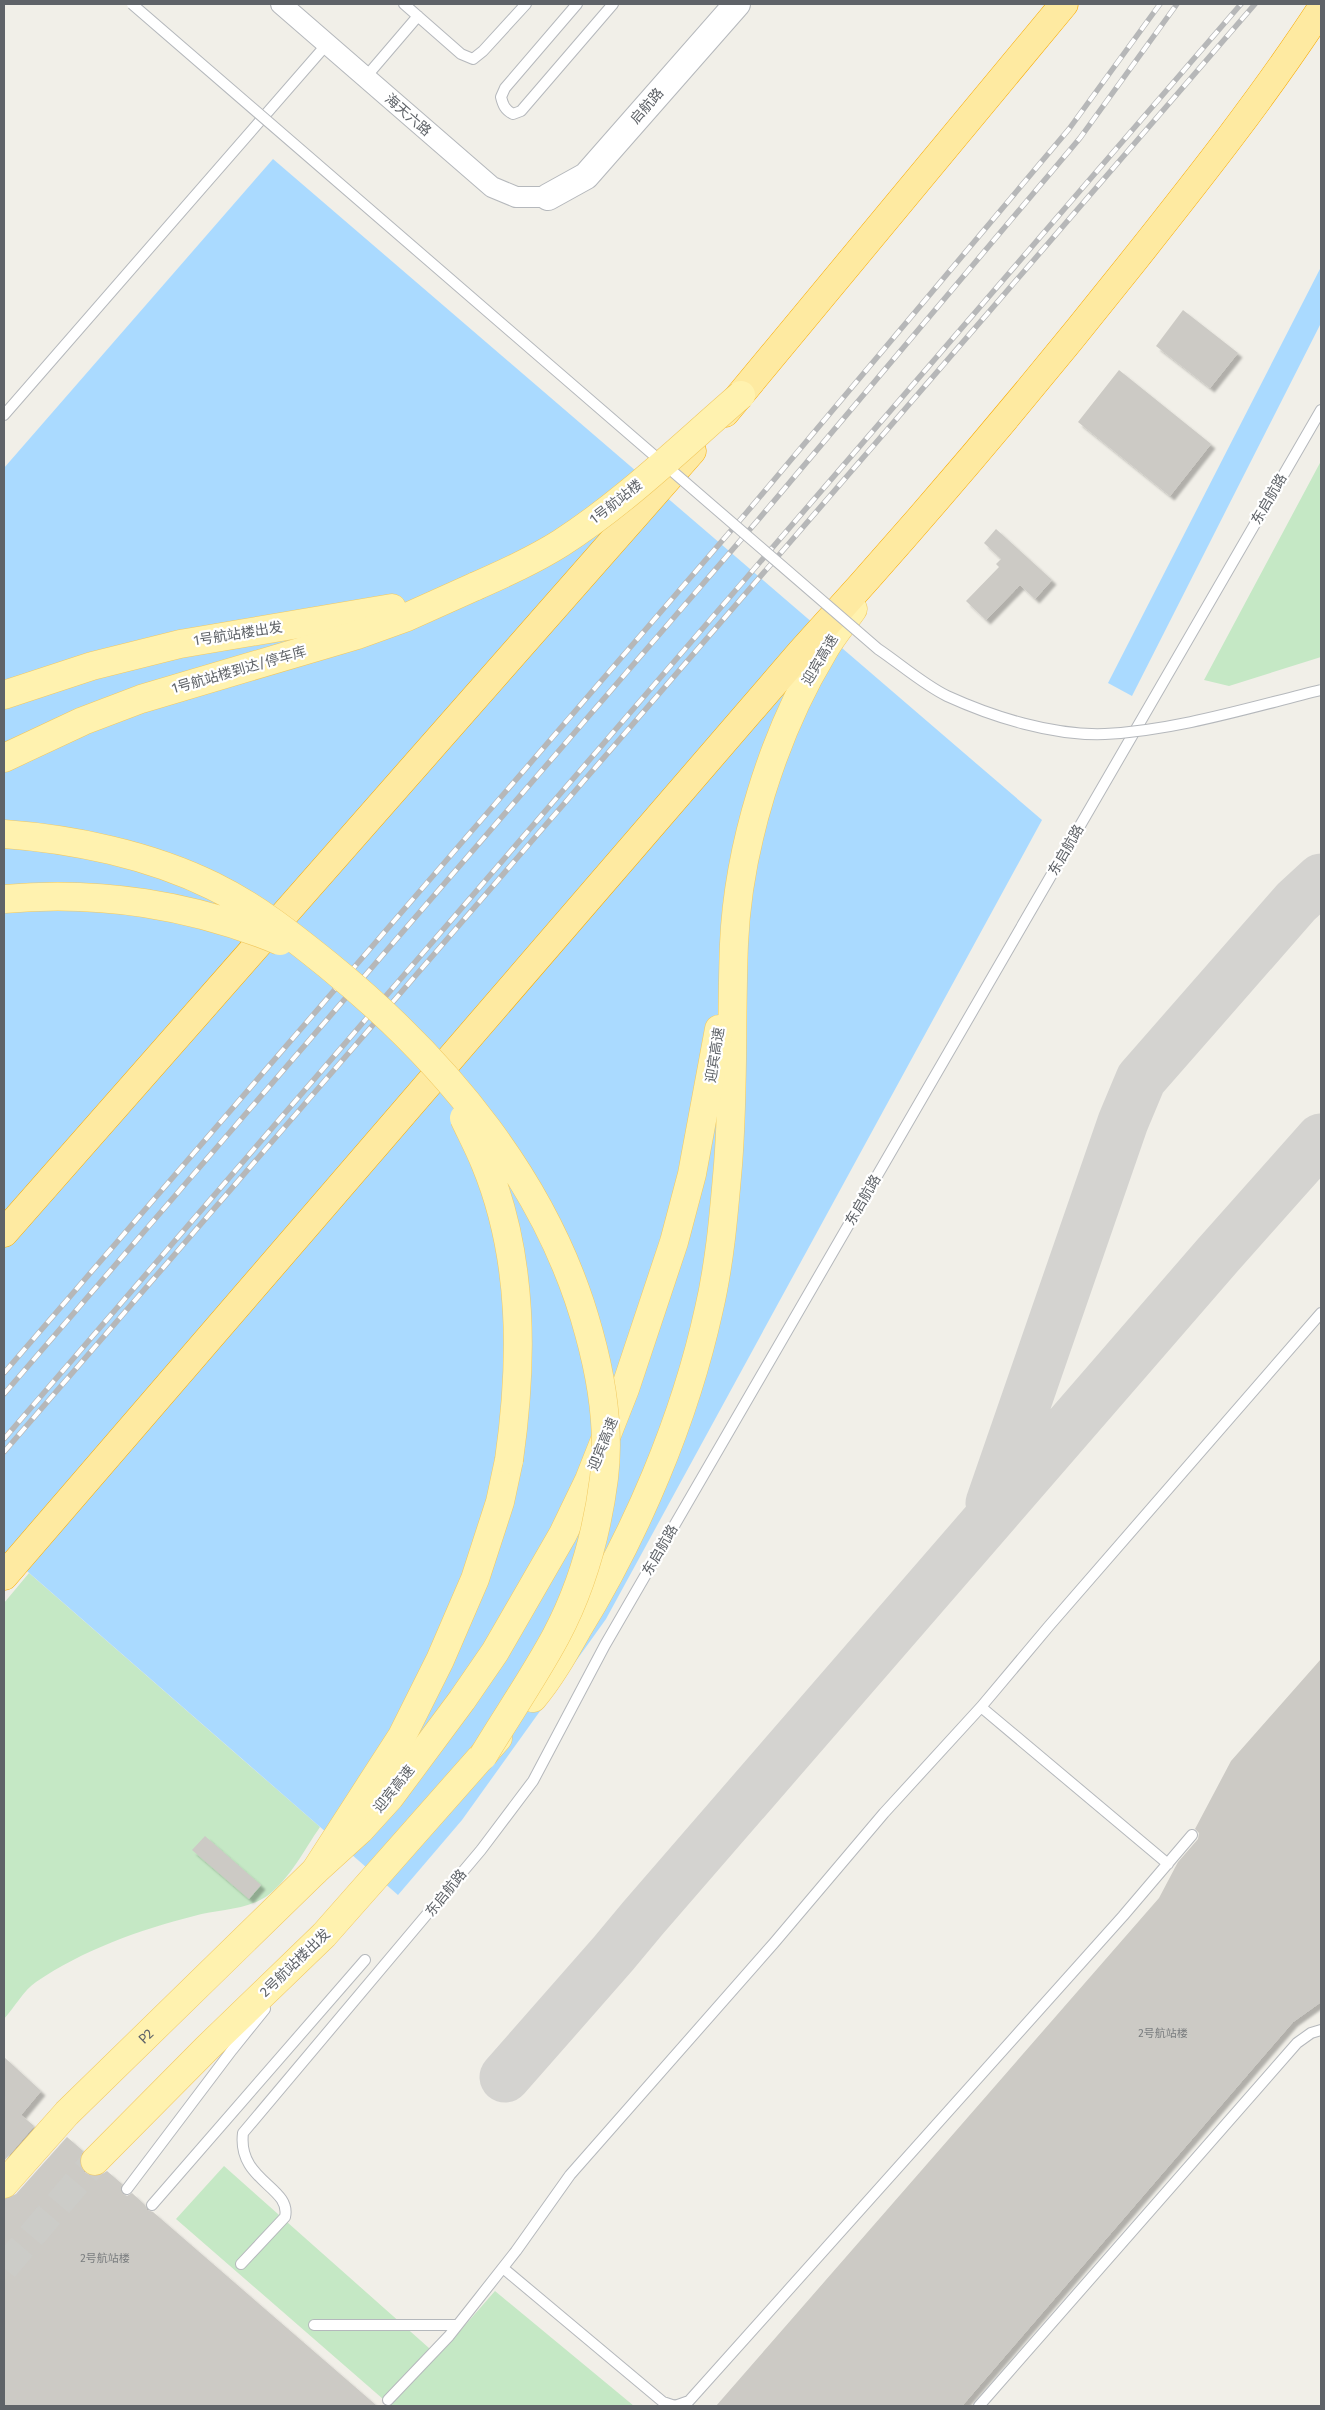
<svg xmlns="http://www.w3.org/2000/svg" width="1325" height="2410" font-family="'Fira Sans','Noto Sans SC',sans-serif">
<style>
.green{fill:#c5e8c5}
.water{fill:#aadaff}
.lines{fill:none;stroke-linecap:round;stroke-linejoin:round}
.taxiway{stroke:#d4d3d0;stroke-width:51}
.building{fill:#cccac5;filter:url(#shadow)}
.primary-tunnel{stroke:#ccccc8;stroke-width:28;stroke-dasharray:28 14;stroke-linecap:butt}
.service-casing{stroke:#b5b8bc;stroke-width:12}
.minor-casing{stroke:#b5b8bc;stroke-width:22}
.tertiary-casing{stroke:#b5b8bc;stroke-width:28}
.primary-casing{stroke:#f2c960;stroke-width:29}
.trunk-casing{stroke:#f9ab00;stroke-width:29}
.service{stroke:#fff;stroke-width:10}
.minor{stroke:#fff;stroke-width:20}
.tertiary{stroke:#fff;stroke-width:26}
.primary{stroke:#fff2af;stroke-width:28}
.trunk{stroke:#feeaa1;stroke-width:28}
.rail-casing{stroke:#b6b7b8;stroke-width:5.5}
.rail{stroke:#fff;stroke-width:4;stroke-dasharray:11;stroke-linecap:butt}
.service-bridge-casing{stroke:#b5b8bc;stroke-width:12;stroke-linecap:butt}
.primary-bridge-casing{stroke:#f2c960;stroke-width:29;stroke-linecap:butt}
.service-bridge{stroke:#fff;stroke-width:10}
.primary-bridge{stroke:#fff2af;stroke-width:28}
.labels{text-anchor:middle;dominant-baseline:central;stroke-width:4.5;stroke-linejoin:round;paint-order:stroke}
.number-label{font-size:11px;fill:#7a7d7f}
.street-label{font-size:14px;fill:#5f6368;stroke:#fff}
</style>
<defs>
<filter id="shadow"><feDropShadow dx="4.5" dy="4.5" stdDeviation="1" flood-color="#0004"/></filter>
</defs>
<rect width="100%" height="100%" fill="#f1efe8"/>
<path class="green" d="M1321,461V657L1229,686L1204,680Z
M29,1573L320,1827C304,1850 290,1879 267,1896C245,1911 218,1909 194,1916C139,1930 83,1950 36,1982C24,1990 14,2008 4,2019V1603Z
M224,2166L438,2356L495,2291L634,2406H391L176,2219Z"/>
<path class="water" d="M273,159L1042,820L606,1619L462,1820L398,1895L4,1551V468Z
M1321,267V323L1132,696L1108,683Z"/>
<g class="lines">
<path class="taxiway" d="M991,1503L1123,1122L1141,1079L1296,902L1321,879
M505,2077L613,1954L643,1918L1217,1256L1321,1139"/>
</g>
<path class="building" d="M1183,310L1238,353L1210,388L1156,346Z
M1119,370L1211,444L1170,496L1078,422Z
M996,529L1052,580L1035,599L1020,585L986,620L966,601L999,567L996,564L1001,559L984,543Z
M1321,1659V2002L1293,2022L962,2406H716L1159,1898L1178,1862L1198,1839L1199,1833L1195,1829L1231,1761Z
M205,1836L261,1885L249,1899L192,1850Z
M4,2057L41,2091L21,2115L34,2126L4,2161Z
M67,2137L83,2151L80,2158V2165L84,2172L92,2176H99L107,2171L122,2184L120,2189L123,2194L127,2196L132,2193L145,2205L147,2210L153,2212L377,2406H4V2199L16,2194Z"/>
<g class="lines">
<path class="primary-tunnel" d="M4,2268L95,2161"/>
<g class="service-casing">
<path id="service" d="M404,4L461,54L473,59L483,51L526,4
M577,4L505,88L501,97C503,105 505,110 513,114L521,111L613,4
M365,78L418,16
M4,415L327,44
M981,1707L1168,1864
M127,2189L232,2050L265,2009
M152,2205L365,1960
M241,2264L285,2217C292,2187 237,2181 243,2133L481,1850L533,1781L605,1645L1321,410
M503,2268L663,2402L675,2406L689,2401L1123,1916L1192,1835
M314,2325H457
M388,2400L449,2336L479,2298L516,2251L570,2175L774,1943L884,1813L981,1707L1049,1626L1321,1313
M979,2406L1297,2043L1311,2033L1321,2030"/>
</g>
<g class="minor-casing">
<path id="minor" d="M281,4L492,187L516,197H548"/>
</g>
<g class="tertiary-casing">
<path id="tertiary" d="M548,197L586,176L737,4"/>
</g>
<g class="primary-casing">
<g id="primary">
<path d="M4,695L92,666L180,644L392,608"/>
<path d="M4,758L83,721L141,699L357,635L407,617L476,586"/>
<path d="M533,1698C550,1678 564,1653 577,1630C636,1534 685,1419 709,1309C720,1262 724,1212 728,1165C734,1091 731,1018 734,944C738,847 773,735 823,652C831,637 843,623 853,609"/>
<path d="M315,1871L360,1830L390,1797L462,1700L495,1652L563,1534L589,1480L625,1389L674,1242L692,1174L719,1029"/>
<path d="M95,2161L207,2048L324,1935L498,1738"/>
<path id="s1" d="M4,2184L67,2113L315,1871L402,1736L440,1660L475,1579L500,1502L509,1460"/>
</g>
</g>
<g class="trunk-casing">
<path id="trunk" d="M725,413L1064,4
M4,1233L692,451
M4,1576L801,652C917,525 1028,394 1135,259C1200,177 1264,96 1321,9"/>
</g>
<use href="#service" class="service"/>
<use href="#minor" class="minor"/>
<use href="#tertiary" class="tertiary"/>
<use href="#primary" class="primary"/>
<use href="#trunk" class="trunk"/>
<g class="rail-casing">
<path id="rail" d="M4,1373L747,512L1069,129L1160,4
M4,1394L758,520L1080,138L1177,4
M4,1439L1241,4
M4,1452L1255,4"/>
</g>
<use href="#rail" class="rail"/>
<g class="service-bridge-casing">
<path id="service-bridge" d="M132,4L878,649C899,663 924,685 947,696C993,717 1053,736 1105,734C1178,730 1251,707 1321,690"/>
</g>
<g class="primary-bridge-casing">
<path id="primary-bridge" d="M476,586C505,573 534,560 561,543C626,501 682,446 741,395
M4,834C74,839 150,855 213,886C256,907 292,936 328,965C446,1061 549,1184 589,1333C602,1380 610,1429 604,1478C597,1533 582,1587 556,1636C534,1677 507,1716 483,1756
M4,899C98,890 193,905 280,941
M464,1118C471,1133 479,1148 485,1163C524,1257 523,1362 509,1460"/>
</g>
<use href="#service-bridge" class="service-bridge"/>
<use href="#primary-bridge" class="primary-bridge"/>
</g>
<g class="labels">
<g class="number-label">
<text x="1163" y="2033">2号航站楼</text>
<text x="105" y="2258">2号航站楼</text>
</g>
<g class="street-label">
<text transform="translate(647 106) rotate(-49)">启航路</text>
<text transform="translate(408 115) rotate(41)">海天六路</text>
<text transform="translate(1269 499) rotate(-60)">东启航路</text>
<text transform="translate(616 502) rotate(-38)">1号航站楼</text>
<text transform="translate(238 634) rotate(-9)">1号航站楼出发</text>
<text transform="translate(820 660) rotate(-59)">迎宾高速</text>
<text transform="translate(239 670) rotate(-16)">1号航站楼到达/停车库</text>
<text transform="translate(1066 850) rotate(-60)">东启航路</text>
<text transform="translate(715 1055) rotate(-81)">迎宾高速</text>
<text transform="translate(863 1200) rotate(-60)">东启航路</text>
<text transform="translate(603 1444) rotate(-68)">迎宾高速</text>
<text transform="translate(660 1550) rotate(-60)">东启航路</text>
<text transform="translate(394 1789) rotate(-51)">迎宾高速</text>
<text transform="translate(446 1893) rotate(-51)">东启航路</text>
<text transform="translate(295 1963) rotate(-44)">2号航站楼出发</text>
<text stroke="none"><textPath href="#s1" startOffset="205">P2</textPath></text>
</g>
</g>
<rect width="1325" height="2410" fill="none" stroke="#5f6368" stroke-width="10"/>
</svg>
